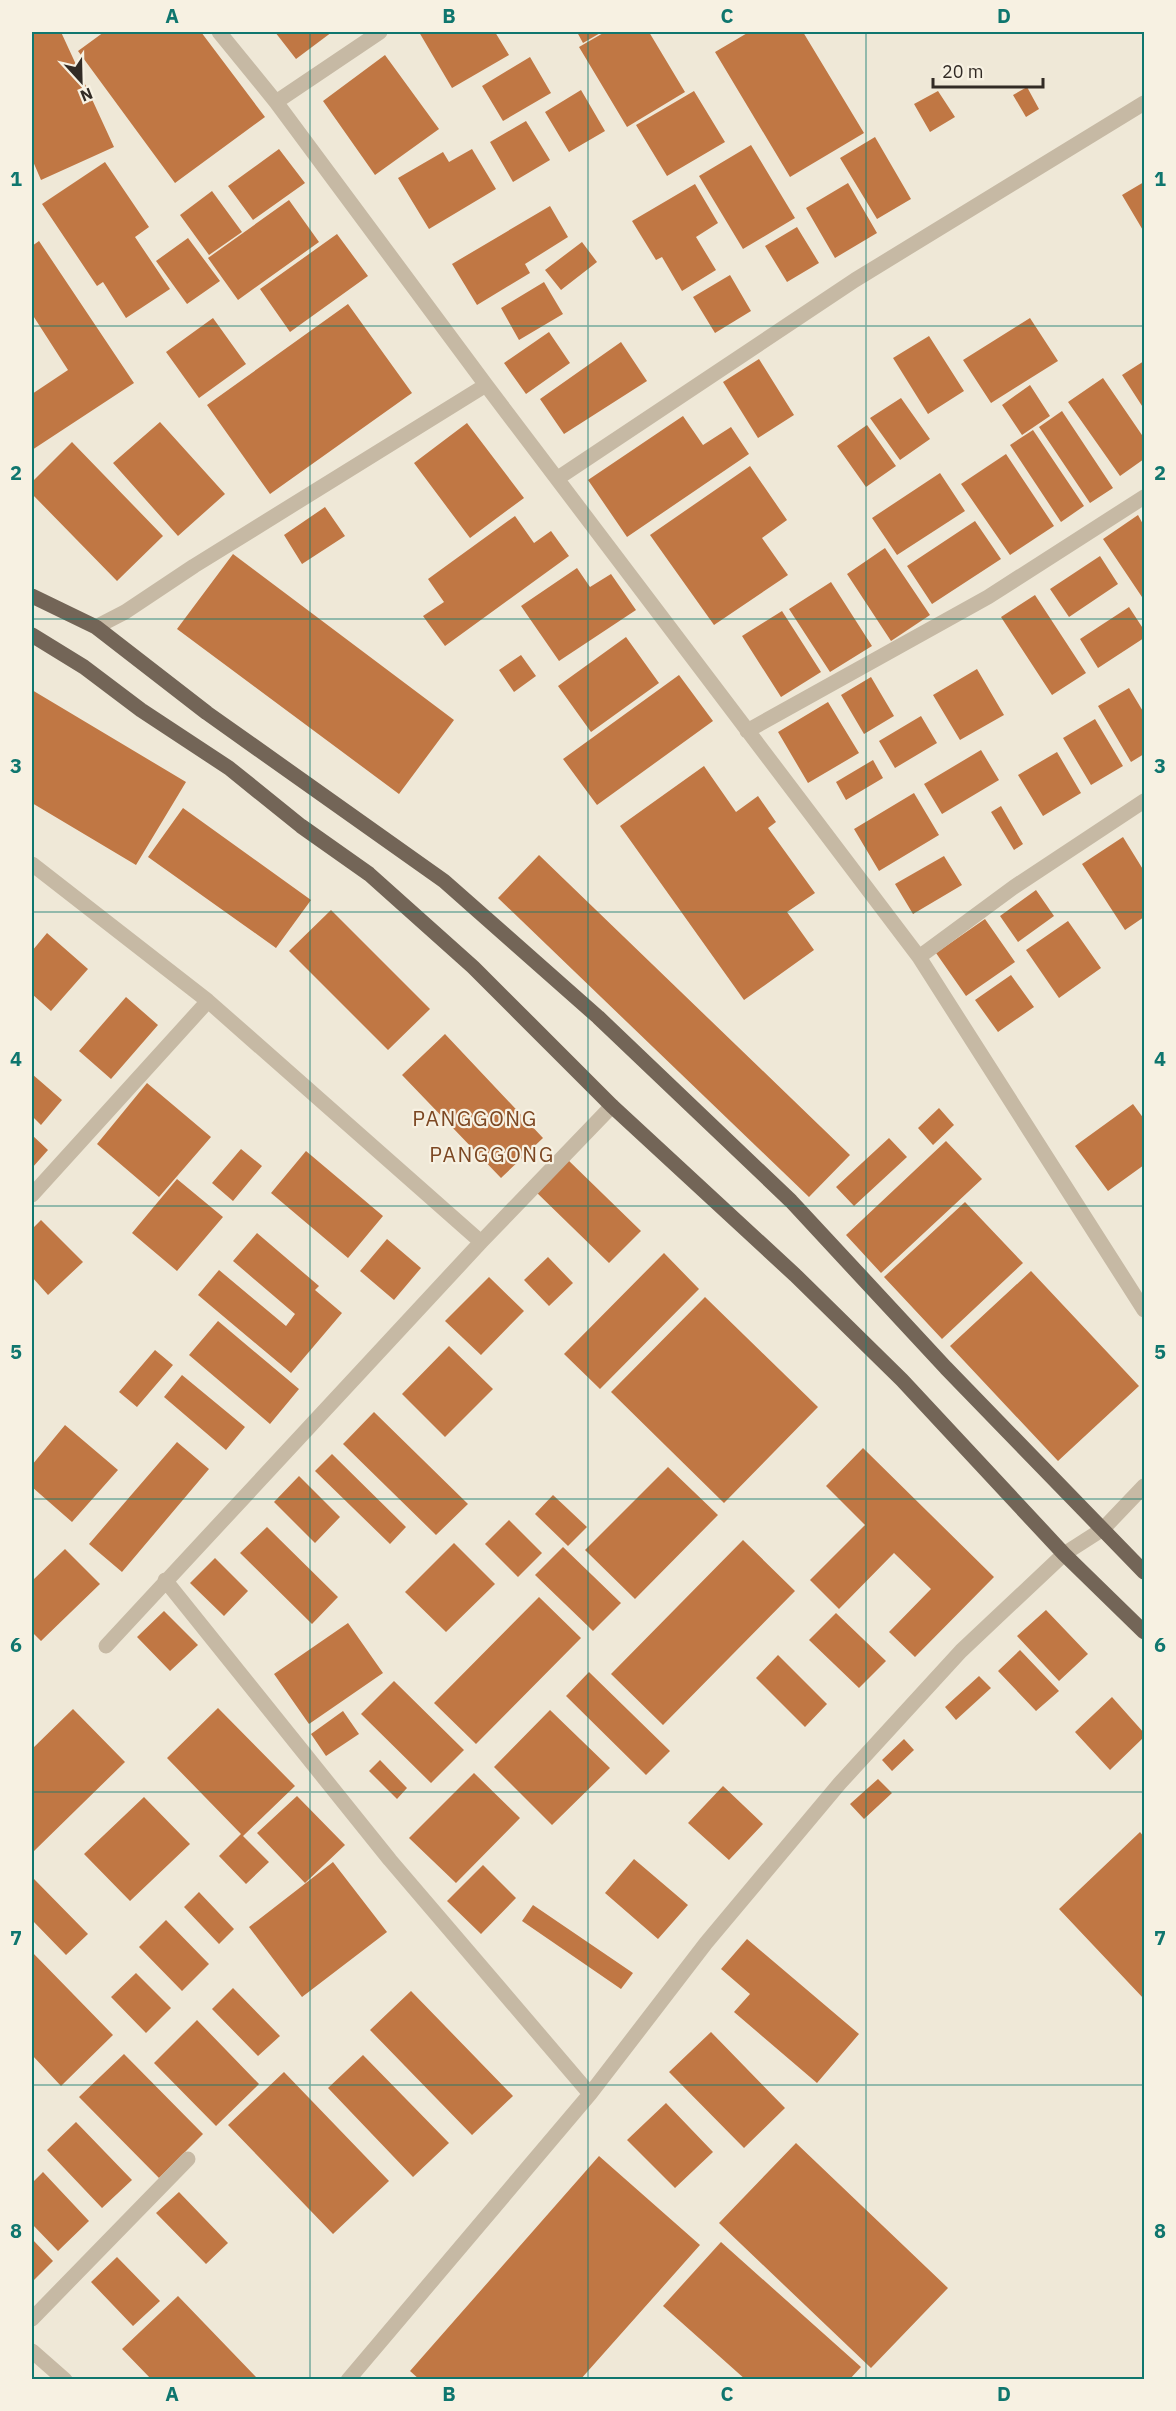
<svg xmlns="http://www.w3.org/2000/svg" width="1176" height="2411" font-family="'IBM Plex Sans',sans-serif">
<style>
.building{fill:#c07744}
.lines{fill:none;stroke-linecap:round;stroke-linejoin:round}
.minor{stroke:#c6b9a4;stroke-width:15}
.primary{stroke:#736557;stroke-width:15}
.grid{fill:none;stroke:#0f766e;stroke-width:1.5;stroke-opacity:0.55}
.labels{text-anchor:middle;dominant-baseline:central;stroke-width:4.5;stroke-linejoin:round;paint-order:stroke}
.quarter-label{font-size:21px;letter-spacing:1.5px;fill:#7c4722;stroke:#f7f1e2}
.neatline{fill:none;stroke:#0f766e;stroke-width:2}
.grid-label{font-size:20px;text-anchor:middle;font-weight:bold;fill:#0f766e}
</style>
<rect width="100%" height="100%" fill="#efe8d7"/>
<path class="building" d="M37,32H61L114,147L41,180L32,159V34Z
M104,32H201L265,117L175,183L78,51Z
M275,32H332L296,59Z
M419,32H495L509,55L452,88Z
M577,32H602L583,43Z
M605,32H649L685,92L627,127L579,47Z
M749,32H803L864,133L790,177L715,52Z
M385,55L439,129L375,175L323,101Z
M530,57L551,93L503,121L482,86Z
M1027,87L1039,109L1026,117L1013,95Z
M581,90L605,131L569,152L545,112Z
M694,91L725,142L667,176L636,125Z
M938,91L955,117L930,132L914,104Z
M526,121L550,160L513,182L490,142Z
M875,137L911,199L877,219L840,158Z
M751,145L795,218L743,249L699,176Z
M279,149L305,183L253,220L228,186Z
M472,149L496,189L429,229L398,178L443,152L449,162Z
M105,162L149,227L135,237L170,289L126,318L103,282L97,286L42,204Z
M1144,182V232L1122,195Z
M848,183L877,233L835,258L806,208Z
M695,184L718,223L696,237L716,270L682,291L662,257L656,260L632,221Z
M212,191L242,232L209,255L180,215Z
M289,200L319,242L238,300L208,258Z
M550,206L568,237L525,264L530,273L477,305L452,264Z
M797,227L819,263L787,282L765,246Z
M337,234L368,276L290,332L260,289Z
M188,238L220,281L187,304L156,261Z
M39,241L134,383L32,450V394L68,370L32,314V246Z
M582,242L597,262L561,290L545,270Z
M730,275L751,311L715,333L693,297Z
M544,282L563,314L519,340L501,308Z
M348,304L412,393L270,494L207,405Z
M213,318L246,364L199,398L166,352Z
M1030,318L1058,361L991,403L963,360Z
M549,332L570,363L526,394L504,363Z
M929,336L964,391L928,414L893,358Z
M621,342L647,381L564,434L540,399Z
M759,359L794,415L758,438L723,382Z
M1144,361V409L1122,375Z
M1103,378L1144,438V459L1120,476L1068,402Z
M1030,385L1050,416L1022,435L1002,405Z
M901,398L930,439L900,460L870,418Z
M1062,411L1113,488L1090,503L1039,427Z
M683,416L703,445L731,427L749,454L627,537L588,480Z
M160,422L225,494L178,536L113,463Z
M467,423L524,498L470,538L414,463Z
M867,425L896,466L866,487L837,446Z
M1033,430L1084,506L1061,522L1010,445Z
M72,442L163,536L117,581L32,494V482Z
M1006,454L1054,526L1010,555L961,484Z
M750,466L787,520L762,538L788,575L714,625L650,535Z
M940,473L965,511L897,555L872,518Z
M325,507L345,536L302,564L284,535Z
M1138,515L1144,526V600L1103,539Z
M515,516L534,543L551,531L569,556L445,646L423,616L444,602L428,579Z
M975,521L1001,559L932,604L907,566Z
M885,548L930,615L891,641L847,574Z
M233,554L454,720L399,794L177,629Z
M1100,556L1118,584L1069,617L1050,589Z
M577,568L590,587L611,574L636,610L559,661L521,606Z
M831,582L872,646L830,672L789,609Z
M1035,595L1086,673L1052,695L1001,617Z
M1129,607L1144,630V638L1098,668L1080,639Z
M782,611L821,672L781,697L742,636Z
M626,637L659,683L591,732L558,686Z
M521,655L536,676L514,692L499,670Z
M977,669L1004,715L960,740L933,695Z
M679,675L713,721L597,805L563,759Z
M871,677L894,716L864,734L841,695Z
M1129,688L1144,713V754L1131,762L1098,706Z
M32,690L186,782L136,865L32,803Z
M828,702L859,753L808,783L778,732Z
M921,716L937,743L895,768L879,741Z
M1095,719L1123,766L1091,785L1063,738Z
M981,750L999,780L942,814L924,784Z
M1057,752L1081,793L1043,816L1018,775Z
M873,760L883,778L846,800L836,782Z
M704,766L736,812L758,796L776,822L768,828L815,893L787,912L814,950L744,1000L620,826Z
M914,793L939,835L879,871L854,829Z
M1001,806L1023,844L1014,850L991,812Z
M183,808L311,900L276,948L148,857Z
M1123,837L1144,871V917L1125,930L1082,864Z
M539,855L850,1155L809,1197L498,898Z
M944,856L962,885L913,914L895,884Z
M1036,890L1054,916L1018,942L1000,916Z
M331,910L430,1009L388,1050L289,951Z
M985,919L1015,962L966,996L936,953Z
M1068,921L1101,968L1059,998L1026,950Z
M47,933L88,969L51,1011L32,994V951Z
M1011,975L1034,1007L998,1032L975,1000Z
M126,997L158,1025L111,1079L79,1051Z
M445,1034L543,1138L501,1178L402,1075Z
M32,1074L62,1100L41,1125L32,1116Z
M147,1083L211,1137L159,1197L97,1144Z
M1133,1104L1144,1119V1165L1108,1191L1075,1146Z
M939,1108L954,1125L933,1145L918,1128Z
M32,1135L48,1150L32,1168Z
M889,1138L907,1157L854,1206L836,1187Z
M946,1141L982,1179L881,1273L846,1235Z
M241,1149L262,1166L233,1201L212,1183Z
M306,1151L383,1216L348,1258L271,1193Z
M566,1158L641,1231L609,1263L534,1190Z
M177,1179L223,1217L177,1271L132,1233Z
M965,1202L1023,1263L942,1339L884,1277Z
M41,1220L83,1262L48,1295L32,1277V1229Z
M257,1233L319,1286L315,1290L342,1313L291,1373L198,1295L219,1270L286,1326L295,1314L233,1261Z
M387,1239L421,1268L394,1300L360,1271Z
M664,1253L699,1289L600,1389L564,1354Z
M548,1257L573,1283L549,1306L524,1280Z
M1031,1271L1139,1386L1058,1461L950,1346Z
M489,1277L524,1311L481,1355L445,1321Z
M705,1297L818,1407L724,1503L611,1392Z
M218,1321L299,1389L270,1424L189,1355Z
M449,1346L493,1389L445,1437L402,1394Z
M155,1350L173,1365L137,1407L119,1392Z
M182,1375L245,1427L226,1450L164,1397Z
M374,1412L468,1504L436,1535L343,1444Z
M65,1425L118,1470L72,1522L32,1487V1465Z
M177,1442L209,1469L122,1572L89,1544Z
M863,1448L994,1577L915,1657L889,1632L931,1589L894,1553L839,1609L810,1580L865,1525L826,1486Z
M332,1454L406,1527L390,1544L315,1471Z
M668,1467L718,1515L635,1599L585,1550Z
M299,1476L340,1517L315,1543L274,1502Z
M553,1495L587,1527L568,1546L535,1514Z
M509,1520L542,1553L518,1577L485,1544Z
M267,1527L338,1597L312,1624L240,1553Z
M743,1540L795,1591L663,1725L611,1674Z
M454,1543L495,1584L446,1632L405,1592Z
M563,1547L621,1603L593,1631L535,1575Z
M65,1549L100,1584L41,1641L32,1632V1581Z
M215,1558L248,1591L224,1616L190,1583Z
M539,1597L581,1638L476,1744L434,1703Z
M1046,1610L1088,1654L1059,1681L1017,1636Z
M164,1611L198,1645L170,1671L137,1637Z
M836,1613L886,1661L859,1688L809,1640Z
M348,1623L383,1673L309,1724L274,1674Z
M1020,1650L1059,1691L1036,1711L998,1671Z
M778,1655L827,1704L805,1727L756,1678Z
M589,1672L670,1751L646,1775L566,1696Z
M979,1676L991,1688L956,1720L945,1707Z
M394,1681L464,1750L431,1783L361,1714Z
M1112,1697L1144,1733V1737L1110,1770L1075,1732Z
M218,1708L295,1786L243,1836L269,1862L246,1884L219,1856L241,1834L167,1758Z
M73,1709L125,1762L32,1853V1749Z
M550,1710L610,1768L552,1825L494,1767Z
M343,1711L359,1734L326,1756L311,1734Z
M904,1739L914,1750L892,1771L882,1760Z
M380,1760L407,1788L397,1799L369,1771Z
M474,1773L520,1818L456,1883L409,1838Z
M878,1779L892,1793L864,1819L850,1804Z
M723,1786L763,1824L729,1860L688,1823Z
M297,1796L345,1845L305,1883L257,1833Z
M144,1797L190,1844L130,1901L84,1854Z
M1140,1832L1144,1837V1999L1059,1909Z
M634,1859L688,1905L658,1939L605,1893Z
M333,1862L387,1932L302,1997L249,1927Z
M483,1865L516,1898L481,1934L447,1901Z
M34,1879L88,1934L66,1955L32,1920V1881Z
M199,1892L234,1929L219,1944L184,1907Z
M533,1905L633,1973L621,1989L522,1921Z
M166,1920L209,1964L182,1991L139,1947Z
M747,1939L859,2034L817,2083L734,2012L750,1994L721,1969Z
M32,1952L113,2035L61,2086L32,2055Z
M136,1973L171,2008L146,2033L111,1997Z
M233,1988L280,2036L258,2056L212,2009Z
M411,1991L513,2096L472,2135L370,2030Z
M197,2020L259,2084L216,2126L154,2063Z
M711,2032L785,2108L744,2148L669,2072Z
M124,2054L203,2134L159,2178L79,2097Z
M363,2055L449,2143L413,2177L328,2088Z
M284,2072L389,2181L333,2234L228,2125Z
M666,2103L713,2152L675,2188L627,2140Z
M76,2122L132,2180L102,2208L47,2150Z
M796,2143L948,2288L871,2368L719,2223Z
M599,2156L700,2245L580,2380H420L410,2371Z
M43,2172L89,2221L58,2251L32,2224V2183Z
M179,2192L228,2243L206,2264L156,2213Z
M32,2239L53,2261L32,2282Z
M721,2242L861,2367L849,2380H746L663,2306Z
M117,2257L160,2301L133,2326L91,2282Z
M178,2296L256,2377L253,2380H152L122,2349Z"/>
<g class="lines">
<path class="minor" d="M219,32L276,102L486,385L919,957L1144,1310
M276,102L380,32
M558,478L855,280L1144,103
M96,627L125,612L194,566L486,385
M747,731L988,597L1144,497
M32,864L208,1001L481,1242
M919,957L1014,887L1144,801
M32,1195L208,1001
M165,1580L390,1860L590,2094
M106,1646L481,1242L612,1106
M32,2319L188,2159
M32,2351L65,2380
M348,2380L590,2094L706,1943L840,1783L961,1651L1064,1554L1103,1529L1144,1486"/>
<path class="primary" d="M32,596L96,627L207,713L444,881L598,1017L791,1201L946,1368L1144,1572
M32,635L84,667L141,710L229,768L301,826L369,874L473,967L612,1106L795,1275L902,1380L1064,1554L1144,1632"/>
</g>
<path class="grid" d="M310,32V2380M588,32V2380M866,32V2380M32,326H1144M32,619H1144M32,912H1144M32,1206H1144M32,1499H1144M32,1792H1144M32,2085H1144"/>
<g class="labels">
<g class="quarter-label">
<text x="475" y="1118">PANGGONG</text>
<text x="492" y="1154">PANGGONG</text>
</g>
</g>
<rect width="1176" height="2411" fill="none" stroke="#f7f1e2" stroke-width="66"/>
<g transform="translate(81 81) rotate(158)" stroke="#f7f1e2" stroke-width="4.5" paint-order="stroke">
<path d="M0-4.5L10 22L0 15L-10 22Z" fill="#322b25"/>
<text y="-9" font-size="16" font-weight="bold" text-anchor="middle" fill="#322b25">N</text>
</g>
<path d="M933 78v9h110v-9" fill="none" stroke="#322b25" stroke-width="3"/>
<text x="942" y="78" font-size="18" fill="#322b25" stroke="#f7f1e2" stroke-width="4.5" paint-order="stroke">20 m</text>
<rect x="33" y="33" width="1110" height="2345" class="neatline"/>
<g class="grid-label">
<text x="172" y="23">A</text>
<text x="449" y="23">B</text>
<text x="727" y="23">C</text>
<text x="1004" y="23">D</text>
<text x="16" y="186">1</text>
<text x="1160" y="186">1</text>
<text x="16" y="480">2</text>
<text x="1160" y="480">2</text>
<text x="16" y="773">3</text>
<text x="1160" y="773">3</text>
<text x="16" y="1066">4</text>
<text x="1160" y="1066">4</text>
<text x="16" y="1359">5</text>
<text x="1160" y="1359">5</text>
<text x="16" y="1652">6</text>
<text x="1160" y="1652">6</text>
<text x="16" y="1945">7</text>
<text x="1160" y="1945">7</text>
<text x="16" y="2238">8</text>
<text x="1160" y="2238">8</text>
<text x="172" y="2401">A</text>
<text x="449" y="2401">B</text>
<text x="727" y="2401">C</text>
<text x="1004" y="2401">D</text>
</g>
</svg>
